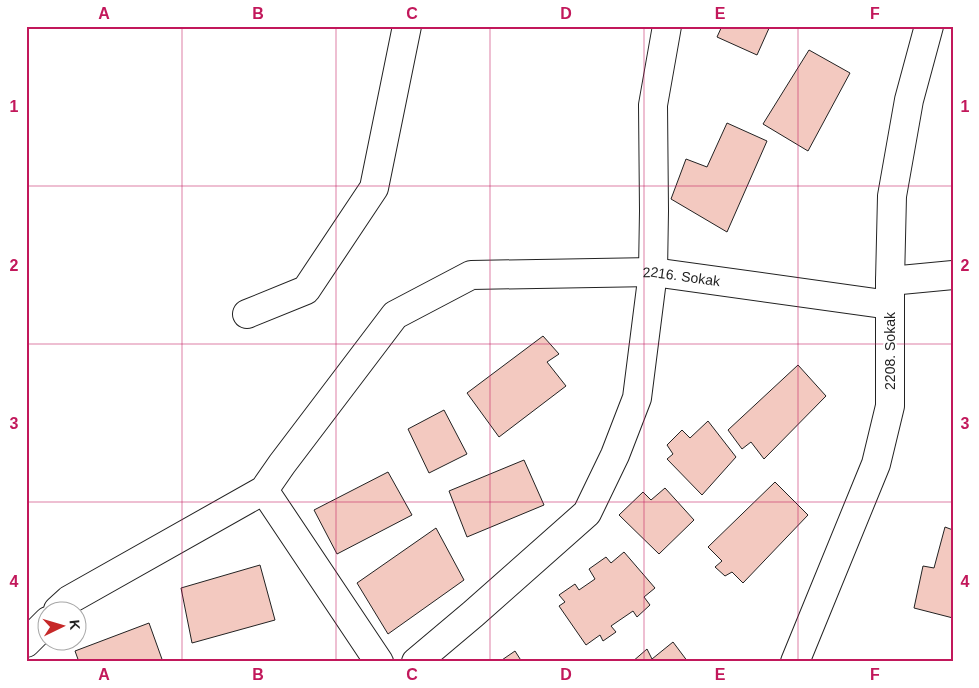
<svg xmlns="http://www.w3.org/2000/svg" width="979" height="688" font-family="Helvetica,sans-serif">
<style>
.building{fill:#f3c9c0;stroke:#222}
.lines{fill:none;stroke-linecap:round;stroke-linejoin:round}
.minor-casing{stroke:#222;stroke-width:30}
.minor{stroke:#fff;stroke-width:28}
.grid{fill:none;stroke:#c2185b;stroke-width:1;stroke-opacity:0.55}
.labels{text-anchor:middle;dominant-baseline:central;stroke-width:4;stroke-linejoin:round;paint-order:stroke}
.street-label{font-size:14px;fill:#222;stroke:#fff}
.neatline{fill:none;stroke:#c2185b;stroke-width:2}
.grid-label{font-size:16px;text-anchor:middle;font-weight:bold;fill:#c2185b}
</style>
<rect width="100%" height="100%" fill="#fff"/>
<path class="building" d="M722,26H770L757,55L717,37Z
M809,50L850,73L808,151L763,124Z
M727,123L767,141L727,232L671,199L686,159L707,167Z
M543,336L559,354L547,362L566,386L499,437L467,393Z
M798,365L826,396L764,459L751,442L742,449L728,430Z
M444,410L467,454L429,473L408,429Z
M708,421L736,457L702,495L667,459L673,454L667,445L682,430L690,438Z
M524,460L544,505L467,537L449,491Z
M388,472L412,515L337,554L314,510Z
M775,482L808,515L743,583L732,572L725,576L715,567L722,561L708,547Z
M665,488L694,520L659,554L619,515L643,492L651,500Z
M945,527L953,530V618L914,608L923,566L934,568Z
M436,528L464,580L388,634L357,583Z
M624,552L655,588L644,597L650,605L637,617L633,611L611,626L616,632L603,641L600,635L586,645L559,606L565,602L559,595L575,584L579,590L595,579L589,569L606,557L611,563Z
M260,565L275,620L192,643L181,588Z
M149,623L163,662H79L75,651Z
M673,642L688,662H632L647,649L652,659Z
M515,651L522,662H499Z"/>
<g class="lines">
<g class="minor-casing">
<g id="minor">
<path d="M890,281L953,275"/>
<path d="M247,314L306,290L374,188L407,26"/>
<path d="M264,490L379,662"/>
<path id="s1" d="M58,610L69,600L264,490L282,464L395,315L471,275L653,272L890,305"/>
<path d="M26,643L48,621"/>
<path d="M416,662L473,614L587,513L615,455L637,398L653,272L654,211L653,105L667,26"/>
<path d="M795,662L876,464L890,406V281L892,196L909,100L929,26"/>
</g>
</g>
<use href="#minor" class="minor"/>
</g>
<path class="grid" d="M182,26V662M336,26V662M490,26V662M644,26V662M798,26V662M26,186H953M26,344H953M26,502H953"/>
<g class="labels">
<g class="street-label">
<text stroke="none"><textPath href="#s1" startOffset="754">2216. Sokak</textPath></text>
<text transform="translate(890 351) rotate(-90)">2208. Sokak</text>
</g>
</g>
<rect width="979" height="688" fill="none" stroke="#ffffff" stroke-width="55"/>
<g transform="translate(62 626) rotate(85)"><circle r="24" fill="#ffffff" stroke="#a7a7a7"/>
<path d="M0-4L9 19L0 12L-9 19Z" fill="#c62828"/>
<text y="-8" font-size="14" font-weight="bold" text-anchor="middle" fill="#222222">K</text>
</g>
<rect x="28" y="28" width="924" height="632" class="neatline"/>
<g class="grid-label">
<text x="104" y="19">A</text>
<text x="258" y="19">B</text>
<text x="412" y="19">C</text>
<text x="566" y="19">D</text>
<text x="720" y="19">E</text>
<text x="875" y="19">F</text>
<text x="14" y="112">1</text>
<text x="965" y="112">1</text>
<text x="14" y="271">2</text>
<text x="965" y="271">2</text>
<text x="14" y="429">3</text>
<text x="965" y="429">3</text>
<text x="14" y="587">4</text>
<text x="965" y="587">4</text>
<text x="104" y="680">A</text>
<text x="258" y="680">B</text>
<text x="412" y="680">C</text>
<text x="566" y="680">D</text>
<text x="720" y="680">E</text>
<text x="875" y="680">F</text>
</g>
</svg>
